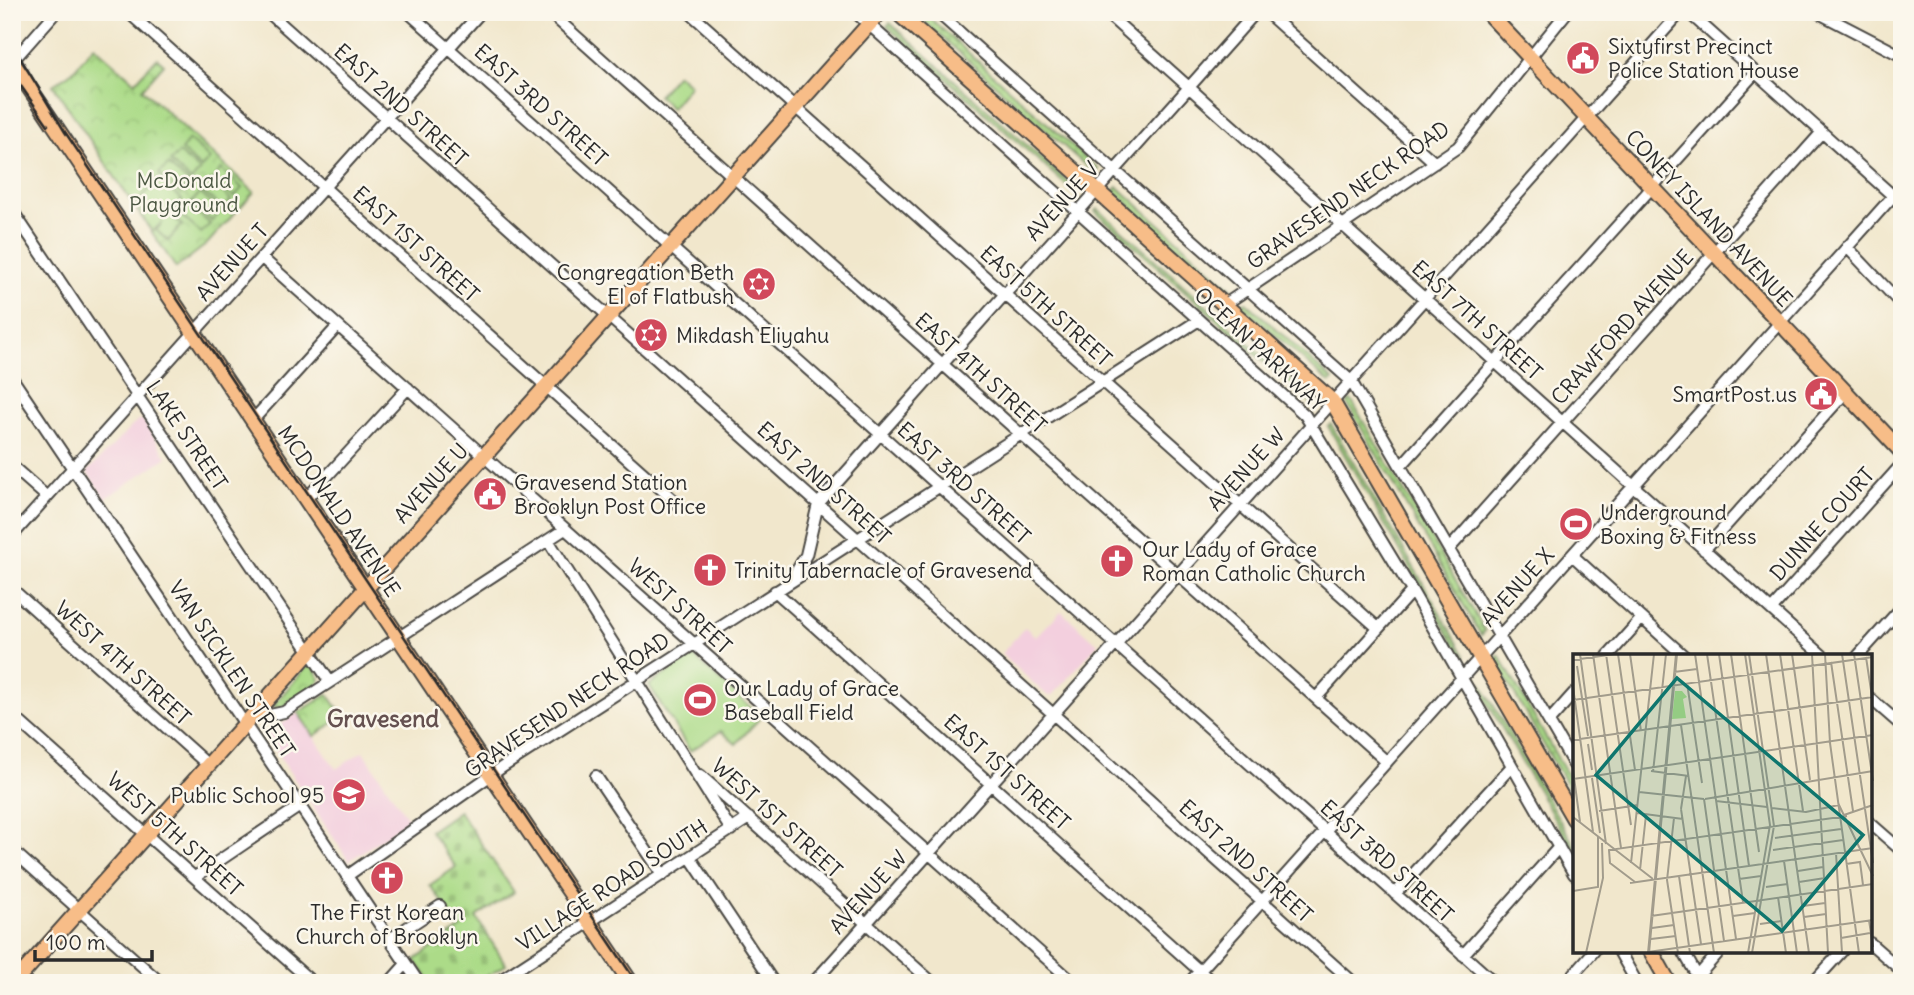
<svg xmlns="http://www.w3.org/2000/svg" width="1914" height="995" font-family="Delius,sans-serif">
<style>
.built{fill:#f3cfde}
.grass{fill:url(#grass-dots);stroke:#6c835a;stroke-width:2}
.cemetery{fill:url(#cemetery-stones);stroke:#6c835a;stroke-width:2}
.park{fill:url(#park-crowns);stroke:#6c835a;stroke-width:2}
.garden{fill:#acdb88;stroke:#6c835a;stroke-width:2}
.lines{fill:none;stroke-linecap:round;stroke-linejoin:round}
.minor-casing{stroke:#494743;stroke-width:14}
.major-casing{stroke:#494743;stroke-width:18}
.minor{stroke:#fff;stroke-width:10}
.major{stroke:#f7bd88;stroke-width:14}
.rail{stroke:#2b2b2b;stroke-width:2.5}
.labels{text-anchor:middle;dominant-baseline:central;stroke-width:5;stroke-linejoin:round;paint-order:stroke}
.poi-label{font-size:21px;fill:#2b2b2b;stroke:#fbf7ec;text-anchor:start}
.street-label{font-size:21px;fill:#2b2b2b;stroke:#fbf7ec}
.park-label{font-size:21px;fill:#4b5742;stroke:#fbf7ec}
.neighbourhood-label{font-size:23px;font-weight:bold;fill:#655150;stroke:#fbf7ec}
.inset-road{fill:none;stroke:#a29c8c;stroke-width:2}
.view{fill:#0f766e;fill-opacity:0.15;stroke:#0f766e;stroke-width:3.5}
.inset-edge{fill:none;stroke:#2b2b2b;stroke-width:3.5}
</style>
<defs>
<pattern id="grass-dots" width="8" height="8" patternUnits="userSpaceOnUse" patternTransform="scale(1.75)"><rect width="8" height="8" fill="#acdb88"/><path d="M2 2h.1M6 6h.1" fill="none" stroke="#94bc76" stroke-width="1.8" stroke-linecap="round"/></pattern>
<pattern id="cemetery-stones" width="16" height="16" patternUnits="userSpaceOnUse" patternTransform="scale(1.75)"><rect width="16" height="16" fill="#acdb88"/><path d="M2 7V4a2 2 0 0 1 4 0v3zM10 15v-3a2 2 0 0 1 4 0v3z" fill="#94bc76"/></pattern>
<pattern id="park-crowns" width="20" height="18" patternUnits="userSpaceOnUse" patternTransform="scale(1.75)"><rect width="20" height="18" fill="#acdb88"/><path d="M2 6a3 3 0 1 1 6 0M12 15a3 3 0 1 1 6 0" fill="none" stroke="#94bc76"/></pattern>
</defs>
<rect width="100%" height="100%" fill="#fbf7ec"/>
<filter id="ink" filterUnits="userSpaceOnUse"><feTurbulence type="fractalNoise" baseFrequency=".0143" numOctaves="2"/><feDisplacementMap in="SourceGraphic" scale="14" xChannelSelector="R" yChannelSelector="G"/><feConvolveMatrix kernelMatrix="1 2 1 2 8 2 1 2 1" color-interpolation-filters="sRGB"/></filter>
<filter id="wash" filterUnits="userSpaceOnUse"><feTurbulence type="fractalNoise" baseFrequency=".00686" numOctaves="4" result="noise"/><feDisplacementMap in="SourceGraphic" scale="28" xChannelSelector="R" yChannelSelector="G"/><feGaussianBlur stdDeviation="1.57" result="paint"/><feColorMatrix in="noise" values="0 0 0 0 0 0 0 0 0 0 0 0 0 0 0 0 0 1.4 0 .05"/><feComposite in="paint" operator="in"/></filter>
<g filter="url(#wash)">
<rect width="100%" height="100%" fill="#f1e7cc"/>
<path class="built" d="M138,420H143L167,457L105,499L87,472Z
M1061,611L1098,644L1053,695L1048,696L1001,654L1025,627L1036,637Z
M298,713L336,769L363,751L409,820L349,861L265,735Z"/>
<path class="grass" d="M914,12H923L1098,169L1094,173Z
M890,23L1078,191L1076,194L887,26Z
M1118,187L1232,289L1228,293L1114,191Z
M1098,209L1313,401L1310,403L1095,211Z
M1246,302L1333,380L1330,383L1241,305Z
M1351,400L1485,631L1481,635L1347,403Z
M1331,424L1465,656L1462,658L1328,426Z
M1499,655L1574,787V797L1495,660Z
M1480,682L1574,845V852L1476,683Z"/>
<path class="cemetery" d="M459,811L514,892L476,917L506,965L475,983H431L415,960L461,928L430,885L456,867L430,831Z"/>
<path class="park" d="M94,46L135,82L157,58L164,64L142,89L254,192L207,244L176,268L53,85L73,71Z
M312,665L320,679L318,683L283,707H272L307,666Z
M328,694L343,716L314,736L298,713Z"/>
<path class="garden" d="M677,74L690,85L671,108L658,96Z
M189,140L210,159L201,168L181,150Z
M179,153L200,171L191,181L170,162Z
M168,165L189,183L180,193L159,174Z
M221,169L242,188L234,197L213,179Z
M158,179L182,200L170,214L182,225L168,241L156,230L163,222L152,232L135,205Z
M211,181L231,200L223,209L202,191Z
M200,193L220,212L212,221L191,203Z
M189,205L210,224L201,233L180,215Z
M693,656L758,714L759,719L736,744L721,731L690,751L649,685Z"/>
</g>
<g filter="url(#ink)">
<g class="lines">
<g class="minor-casing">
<path id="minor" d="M128,12L679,505
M268,12L1354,983
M408,12L1495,983
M549,12L1387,762
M689,12L1378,628
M855,12L1305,415L1412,591L1574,874
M937,12L1351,381L1574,765
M1105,12L1823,656
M1266,12L1435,163
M1688,12L1902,204
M1817,12L1902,56
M12,62L56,12
M12,210L330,682
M1847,247L1902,305
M262,258L1074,983
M1224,305L1458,147L1567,12
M12,378L419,983
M253,420L338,326
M12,466L47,497
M1401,466L1755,73
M306,499L408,388
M12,536L481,12
M548,540L731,830
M1450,548L1822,132
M1704,550L1846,392
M1572,555L1684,656
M793,577L806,555L818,504L1256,12
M12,589L208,765
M775,591L1213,983
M1772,609L1902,464
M1608,656L1642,618
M1858,656L1902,607
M1316,698L1412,591
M1870,698L1902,726
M258,709L270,715L284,712L565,529
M12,715L313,983
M1549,721L1574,693
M700,775L933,983
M596,776L663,875
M1870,823L1902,851
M12,850L161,983
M690,857L774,983
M347,876L504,766L1199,320
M195,877L300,806
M1395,894L1512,766
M390,939L440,906
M1870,943L1902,971
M1619,951L1637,983
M1683,951L1701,983
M1463,955L1559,847
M1698,976L1720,951
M389,983L406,964
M496,983L749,818
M813,983L1681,12
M1189,983L1902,186
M1566,983L1594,951
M1813,983L1842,951"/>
</g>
<g class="major-casing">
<path id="major" d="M897,12L1332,401L1574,819
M1487,12L1902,452
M12,62L631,983
M1651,951L1669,983
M14,983L880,12"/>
</g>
<use href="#minor" class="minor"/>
<use href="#major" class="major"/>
<path class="rail" d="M12,44L65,132L637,983
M12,73L48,125"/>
</g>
</g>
<defs>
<g id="civic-disc" transform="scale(1.75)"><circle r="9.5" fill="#d1495b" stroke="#fbf7ec"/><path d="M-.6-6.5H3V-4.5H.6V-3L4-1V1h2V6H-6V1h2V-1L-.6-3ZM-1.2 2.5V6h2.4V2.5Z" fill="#fff"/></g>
<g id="synagogue-disc" transform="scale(1.75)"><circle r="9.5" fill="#d1495b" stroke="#fbf7ec"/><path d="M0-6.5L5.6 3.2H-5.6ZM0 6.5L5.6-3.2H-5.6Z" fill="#fff"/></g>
<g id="stadium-disc" transform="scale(1.75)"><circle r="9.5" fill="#d1495b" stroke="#fbf7ec"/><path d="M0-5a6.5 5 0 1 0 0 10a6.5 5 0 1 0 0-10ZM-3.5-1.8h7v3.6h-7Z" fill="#fff"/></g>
<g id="church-disc" transform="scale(1.75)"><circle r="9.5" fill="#d1495b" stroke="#fbf7ec"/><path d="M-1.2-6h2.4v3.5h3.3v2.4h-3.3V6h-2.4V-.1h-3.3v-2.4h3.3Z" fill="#fff"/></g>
<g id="school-disc" transform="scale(1.75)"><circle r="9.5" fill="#d1495b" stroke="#fbf7ec"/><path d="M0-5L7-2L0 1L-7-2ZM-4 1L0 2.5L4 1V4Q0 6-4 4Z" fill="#fff"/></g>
</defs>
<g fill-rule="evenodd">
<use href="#civic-disc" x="1583" y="58"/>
<use href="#synagogue-disc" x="759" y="284"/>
<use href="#synagogue-disc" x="651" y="335"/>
<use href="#civic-disc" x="1821" y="394"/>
<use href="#civic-disc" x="490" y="494"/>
<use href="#stadium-disc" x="1576" y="524"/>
<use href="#church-disc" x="1117" y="561"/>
<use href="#church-disc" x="710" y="570"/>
<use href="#stadium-disc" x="700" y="700"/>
<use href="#school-disc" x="349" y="795"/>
<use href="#church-disc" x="387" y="878"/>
</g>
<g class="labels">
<g class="poi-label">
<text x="1608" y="46">Sixtyfirst Precinct<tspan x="1608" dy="24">Police Station House</tspan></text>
<text x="734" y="272" text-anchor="end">Congregation Beth<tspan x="734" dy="24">El of Flatbush</tspan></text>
<text x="676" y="335">Mikdash Eliyahu</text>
<text x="1797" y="394" text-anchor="end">SmartPost.us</text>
<text x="514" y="482">Gravesend Station<tspan x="514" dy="24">Brooklyn Post Office</tspan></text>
<text x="1600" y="512">Underground<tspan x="1600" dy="24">Boxing &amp; Fitness</tspan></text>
<text x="1142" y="549">Our Lady of Grace<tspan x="1142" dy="24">Roman Catholic Church</tspan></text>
<text x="734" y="570">Trinity Tabernacle of Gravesend</text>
<text x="724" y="688">Our Lady of Grace<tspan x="724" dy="24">Baseball Field</tspan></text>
<text x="324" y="795" text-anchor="end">Public School 95</text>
<text x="387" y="912" text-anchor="middle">The First Korean<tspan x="387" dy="24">Church of Brooklyn</tspan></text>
</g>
<g class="street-label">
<text transform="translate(401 105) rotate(42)">EAST 2ND STREET</text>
<text transform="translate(541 105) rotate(42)">EAST 3RD STREET</text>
<text transform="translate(1348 195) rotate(-35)">GRAVESEND NECK ROAD</text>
<text transform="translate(1062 201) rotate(-48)">AVENUE V</text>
<text transform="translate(1709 218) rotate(47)">CONEY ISLAND AVENUE</text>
<text transform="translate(416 244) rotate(42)">EAST 1ST STREET</text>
<text transform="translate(232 262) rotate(-48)">AVENUE T</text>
<text transform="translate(1046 306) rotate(42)">EAST 5TH STREET</text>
<text transform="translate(1477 320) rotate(42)">EAST 7TH STREET</text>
<text transform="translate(1622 327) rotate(-48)">CRAWFORD AVENUE</text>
<text transform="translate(1260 349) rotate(43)">OCEAN PARKWAY</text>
<text transform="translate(981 373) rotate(42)">EAST 4TH STREET</text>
<text transform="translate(187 435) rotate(56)">LAKE STREET</text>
<text transform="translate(1246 469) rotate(-48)">AVENUE W</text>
<text transform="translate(431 483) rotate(-48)">AVENUE U</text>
<text transform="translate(824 483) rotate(42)">EAST 2ND STREET</text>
<text transform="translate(964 483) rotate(42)">EAST 3RD STREET</text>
<text transform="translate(339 511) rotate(56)">MCDONALD AVENUE</text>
<text transform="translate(1822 524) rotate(-48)">DUNNE COURT</text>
<text transform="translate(1517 587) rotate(-48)">AVENUE X</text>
<text transform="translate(680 606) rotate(42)">WEST STREET</text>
<text transform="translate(123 663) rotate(42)">WEST 4TH STREET</text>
<text transform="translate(232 669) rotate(56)">VAN SICKLEN STREET</text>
<text transform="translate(567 705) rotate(-34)">GRAVESEND NECK ROAD</text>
<text transform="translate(1007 772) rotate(42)">EAST 1ST STREET</text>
<text transform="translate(777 818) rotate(42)">WEST 1ST STREET</text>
<text transform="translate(175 834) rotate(42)">WEST 5TH STREET</text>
<text transform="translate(1246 861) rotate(42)">EAST 2ND STREET</text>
<text transform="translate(1387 861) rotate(42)">EAST 3RD STREET</text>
<text transform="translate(612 885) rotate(-33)">VILLAGE ROAD SOUTH</text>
<text transform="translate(868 892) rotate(-48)">AVENUE W</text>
</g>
<g class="park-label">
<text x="184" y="180">McDonald<tspan x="184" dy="24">Playground</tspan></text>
</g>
<g class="neighbourhood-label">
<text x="383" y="718">Gravesend</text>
</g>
</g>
<g transform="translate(1573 654)">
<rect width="299" height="299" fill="#f1e7cc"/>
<path d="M102,37H109L114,43L110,45L113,64L99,65Z" fill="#acdb88"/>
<path class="inset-road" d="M7,0L33,190M20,0L48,194M33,0L58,171M45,0L62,116M57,0L68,77M122,0L163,285M134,0L170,248M146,0L176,212M158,0L186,198M172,0L197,171L175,299M176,0L201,172L179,299M193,0L236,299M207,0L230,157M219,0L237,126M239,0L255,299M252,0L257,89L286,299M269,0L300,209M281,0L300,127M293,3L299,43M0,6L42,0M258,8L280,157M4,12L15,82M101,18L124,15M114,29L129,129M0,33L20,178M0,46L300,3M108,71L141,299M0,86L300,43M15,90L19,116M0,116L7,168M78,117L116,122M80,118L93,0M19,124L27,179M0,125L300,81M66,138L131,145M131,145L151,287M132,145L300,117M143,147L194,153M199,154L233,158L266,151L300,222M108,155L128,290M108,155L113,122M26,157L65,151M64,159L110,165M271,161L300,151M0,163L80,225M101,164L94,226L105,299M202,184L268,175M200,196L270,186M263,199L269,299M211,207L224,299M58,209L81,0M273,210L287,208L290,231M67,216L73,161M225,217L250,213M106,222L117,299M166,225L188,222M62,228L37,209L36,196L274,162M226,228L252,224M57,229L300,194M193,233L215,230M0,237L25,233V183M205,243L213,299M230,252L252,249M78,262L300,230M160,262L182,259M231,263L253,260M296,266L300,293M187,270L208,267M79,274L101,271M268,284L297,279M78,285L103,282M75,298L300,266M13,299L30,224L29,189M75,299L103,0M76,299L104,0"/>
<path class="view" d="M104,24L290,181L209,277L23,121Z"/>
<rect width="299" height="299" class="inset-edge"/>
</g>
<rect width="1914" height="995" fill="none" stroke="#fbf7ec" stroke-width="42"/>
<path d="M35 950v10h117v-10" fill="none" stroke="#2b2b2b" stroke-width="3.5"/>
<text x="46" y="950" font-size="21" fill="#2b2b2b" stroke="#fbf7ec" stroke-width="5" paint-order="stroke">100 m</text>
</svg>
